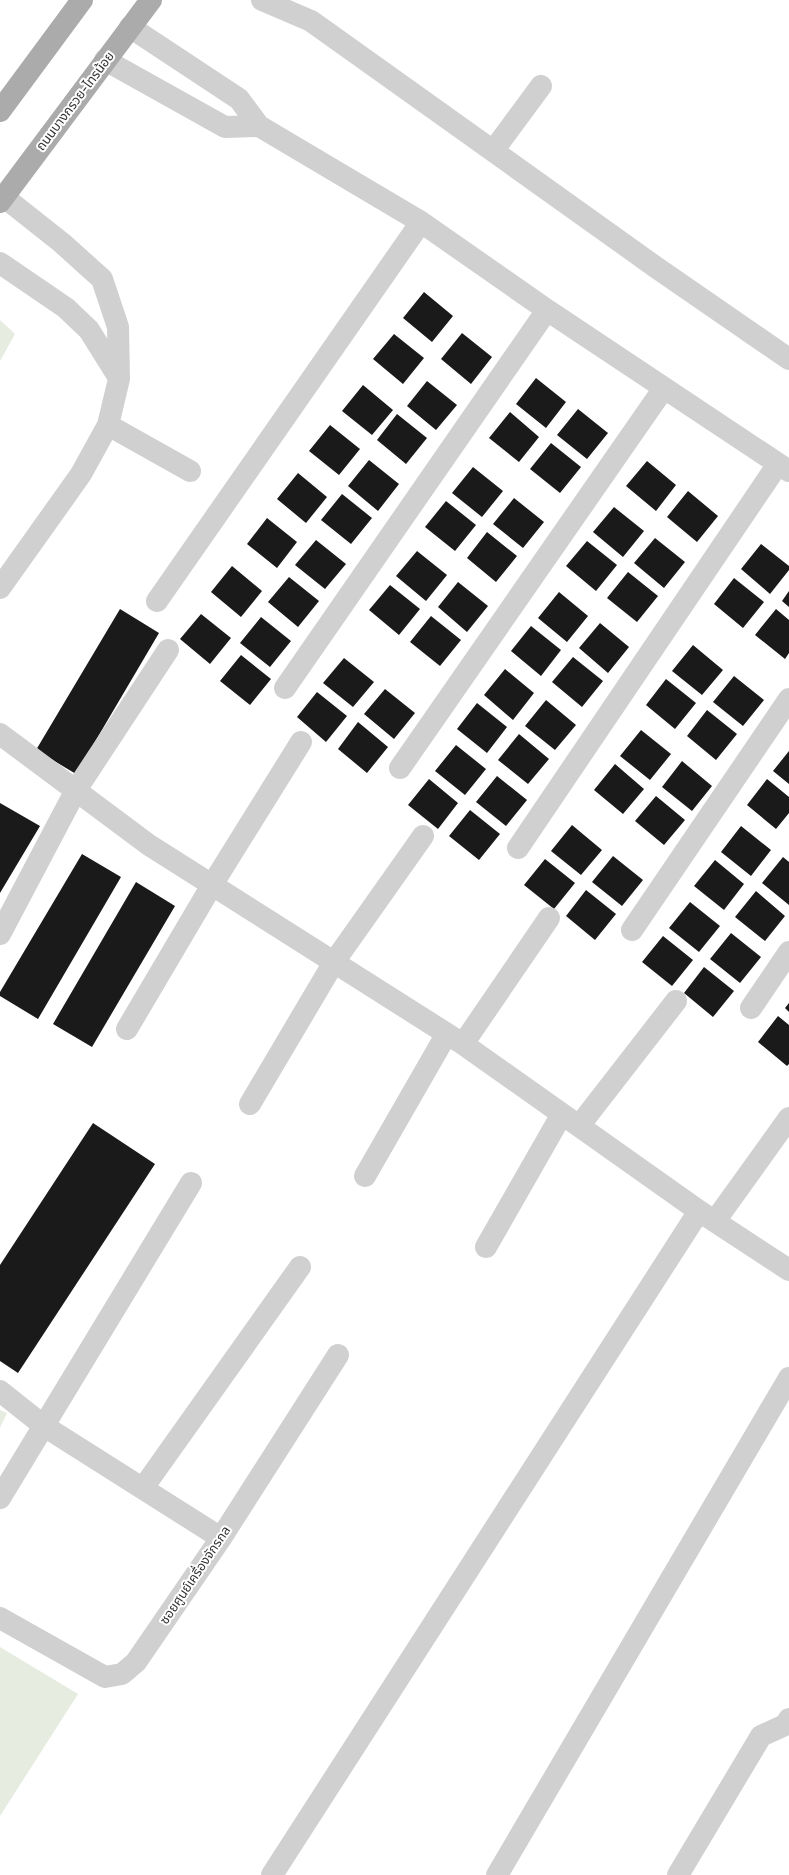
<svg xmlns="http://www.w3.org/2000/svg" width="789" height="1875" font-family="Rubik,'Noto Sans Thai',sans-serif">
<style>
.green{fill:#e6ecdf}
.building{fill:#1a1a1a}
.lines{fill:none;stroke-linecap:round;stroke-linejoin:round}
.minor{stroke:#d0d0d0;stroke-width:22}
.major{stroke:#ababab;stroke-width:22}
.labels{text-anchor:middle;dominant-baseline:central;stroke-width:4;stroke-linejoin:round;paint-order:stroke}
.street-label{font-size:13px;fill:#333;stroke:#fff}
</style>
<rect width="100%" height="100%" fill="#fff"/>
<path class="green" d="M0,320L15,334L0,361Z
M0,1410L7,1413L0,1428Z
M0,1647L78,1694L0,1816Z"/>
<path class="building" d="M424,292L453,316L432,342L403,318Z
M462,333L492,357L471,384L441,359Z
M394,334L424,358L403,384L373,359Z
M536,378L566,402L546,428L516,404Z
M427,381L457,405L436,430L407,406Z
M363,385L393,410L372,435L342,411Z
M578,409L608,433L587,459L557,435Z
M510,412L539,437L519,462L489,438Z
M397,414L427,438L406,464L377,440Z
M330,425L360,449L339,475L309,451Z
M551,443L581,467L560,493L530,469Z
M369,460L399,484L378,511L348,486Z
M647,461L676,485L656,511L626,486Z
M473,467L503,491L482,517L452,493Z
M298,473L327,497L306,523L277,499Z
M688,491L718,516L697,542L667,517Z
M342,494L372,518L351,544L321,520Z
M514,498L544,522L523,548L493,524Z
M446,501L476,525L455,551L425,527Z
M614,507L644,531L623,557L593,532Z
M267,518L297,542L277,568L247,544Z
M487,532L517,556L496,582L467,558Z
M655,538L685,562L664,588L634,563Z
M316,540L346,564L325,589L295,565Z
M587,541L617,565L596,591L566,566Z
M761,544L789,566V570L770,594L741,569Z
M417,551L447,575L426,601L396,576Z
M232,566L262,591L241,617L211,592Z
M628,572L658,596L637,622L607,598Z
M289,577L319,601L298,627L268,602Z
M734,578L764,602L743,628L714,604Z
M458,582L488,606L467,632L438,607Z
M390,585L420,609L399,635L369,610Z
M789,591V607L782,601Z
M559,592L588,616L567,642L538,618Z
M120,609L159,633L76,774L36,750Z
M776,609L789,620V653L785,659L755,635Z
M201,614L231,638L210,664L180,639Z
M431,616L461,640L440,666L410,642Z
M261,617L291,641L270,667L240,643Z
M600,623L629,647L608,673L579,648Z
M531,626L561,650L541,676L511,651Z
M693,645L723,670L702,695L672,671Z
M241,655L271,679L250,705L220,681Z
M573,657L603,681L582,707L552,682Z
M344,658L374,682L353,707L323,683Z
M505,669L534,693L513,720L484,695Z
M734,676L764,700L743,726L713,702Z
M666,679L696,703L675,729L646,705Z
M385,689L415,713L394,739L364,714Z
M317,692L347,716L326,742L297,717Z
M546,700L576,725L555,750L525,726Z
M477,703L507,727L487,753L457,729Z
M707,710L737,734L716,760L687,736Z
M358,722L388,747L367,773L338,749Z
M641,730L671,754L650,780L620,756Z
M519,734L549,759L528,784L498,760Z
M456,745L486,769L465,795L435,771Z
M789,751V784L773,771Z
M682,761L712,786L692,811L662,787Z
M615,764L644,789L623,814L594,790Z
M497,776L527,800L506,826L476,802Z
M429,779L458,803L438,829L408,805Z
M767,779L789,797V813L776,829L747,805Z
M656,796L685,820L664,845L635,821Z
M0,803L40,826L0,893Z
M470,810L500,834L479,860L449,836Z
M572,825L602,850L581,875L551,851Z
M741,826L771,850L751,876L721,852Z
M82,854L121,877L38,1019L0,996V992Z
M613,856L643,880L622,906L592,882Z
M783,857L789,862V905L762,883Z
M545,859L575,883L554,909L524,885Z
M715,860L744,884L724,910L694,886Z
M136,882L175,906L92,1047L53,1024Z
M586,890L616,914L595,940L566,916Z
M756,891L785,916L765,941L735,917Z
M690,902L720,926L699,952L669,928Z
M731,933L761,957L740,983L710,959Z
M663,936L693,960L672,986L642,962Z
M704,967L734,991L713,1017L684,993Z
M789,1003V1012L785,1008Z
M778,1016L789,1025V1064L787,1066L758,1042Z
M93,1123L155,1164L18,1373L0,1361V1265Z"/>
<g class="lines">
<path class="minor" d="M262,0L311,21L657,268L789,359
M130,27L239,99L259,126L421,222L547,310L789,471
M105,60L225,127L259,126
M493,151L541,86
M0,263L66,308L89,330L119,378
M108,425L190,471
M0,588L81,474L108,425L119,379L118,327L102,279L62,243L4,197
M157,601L421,222
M285,688L547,310
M0,734L149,845L463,1044L699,1211L789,1270
M400,768L664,388
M518,848L778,464
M632,930L789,699
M0,934L76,790L168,650
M751,1008L789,952
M127,1029L212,885L301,742
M463,1044L549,918
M250,1104L334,962L423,836
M579,1126L676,1001
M365,1176L446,1035
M715,1221L789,1118
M486,1247L562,1114
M0,1391L44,1426L221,1538
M143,1488L300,1267
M0,1498L191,1183
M0,1618L105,1677L122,1674L136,1662L221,1538L338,1355
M272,1875L699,1211
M497,1875L789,1378
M678,1875L761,1736L785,1725L789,1719"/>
<path class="major" d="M0,111L82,0
M0,202L151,0"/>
</g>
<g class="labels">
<g class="street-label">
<text transform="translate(75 101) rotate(-53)">ถนนบางกรวย-ไทรน้อย</text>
<text transform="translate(195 1575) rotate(-56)">ซอยศูนย์เครื่องจักรกล</text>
</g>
</g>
</svg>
